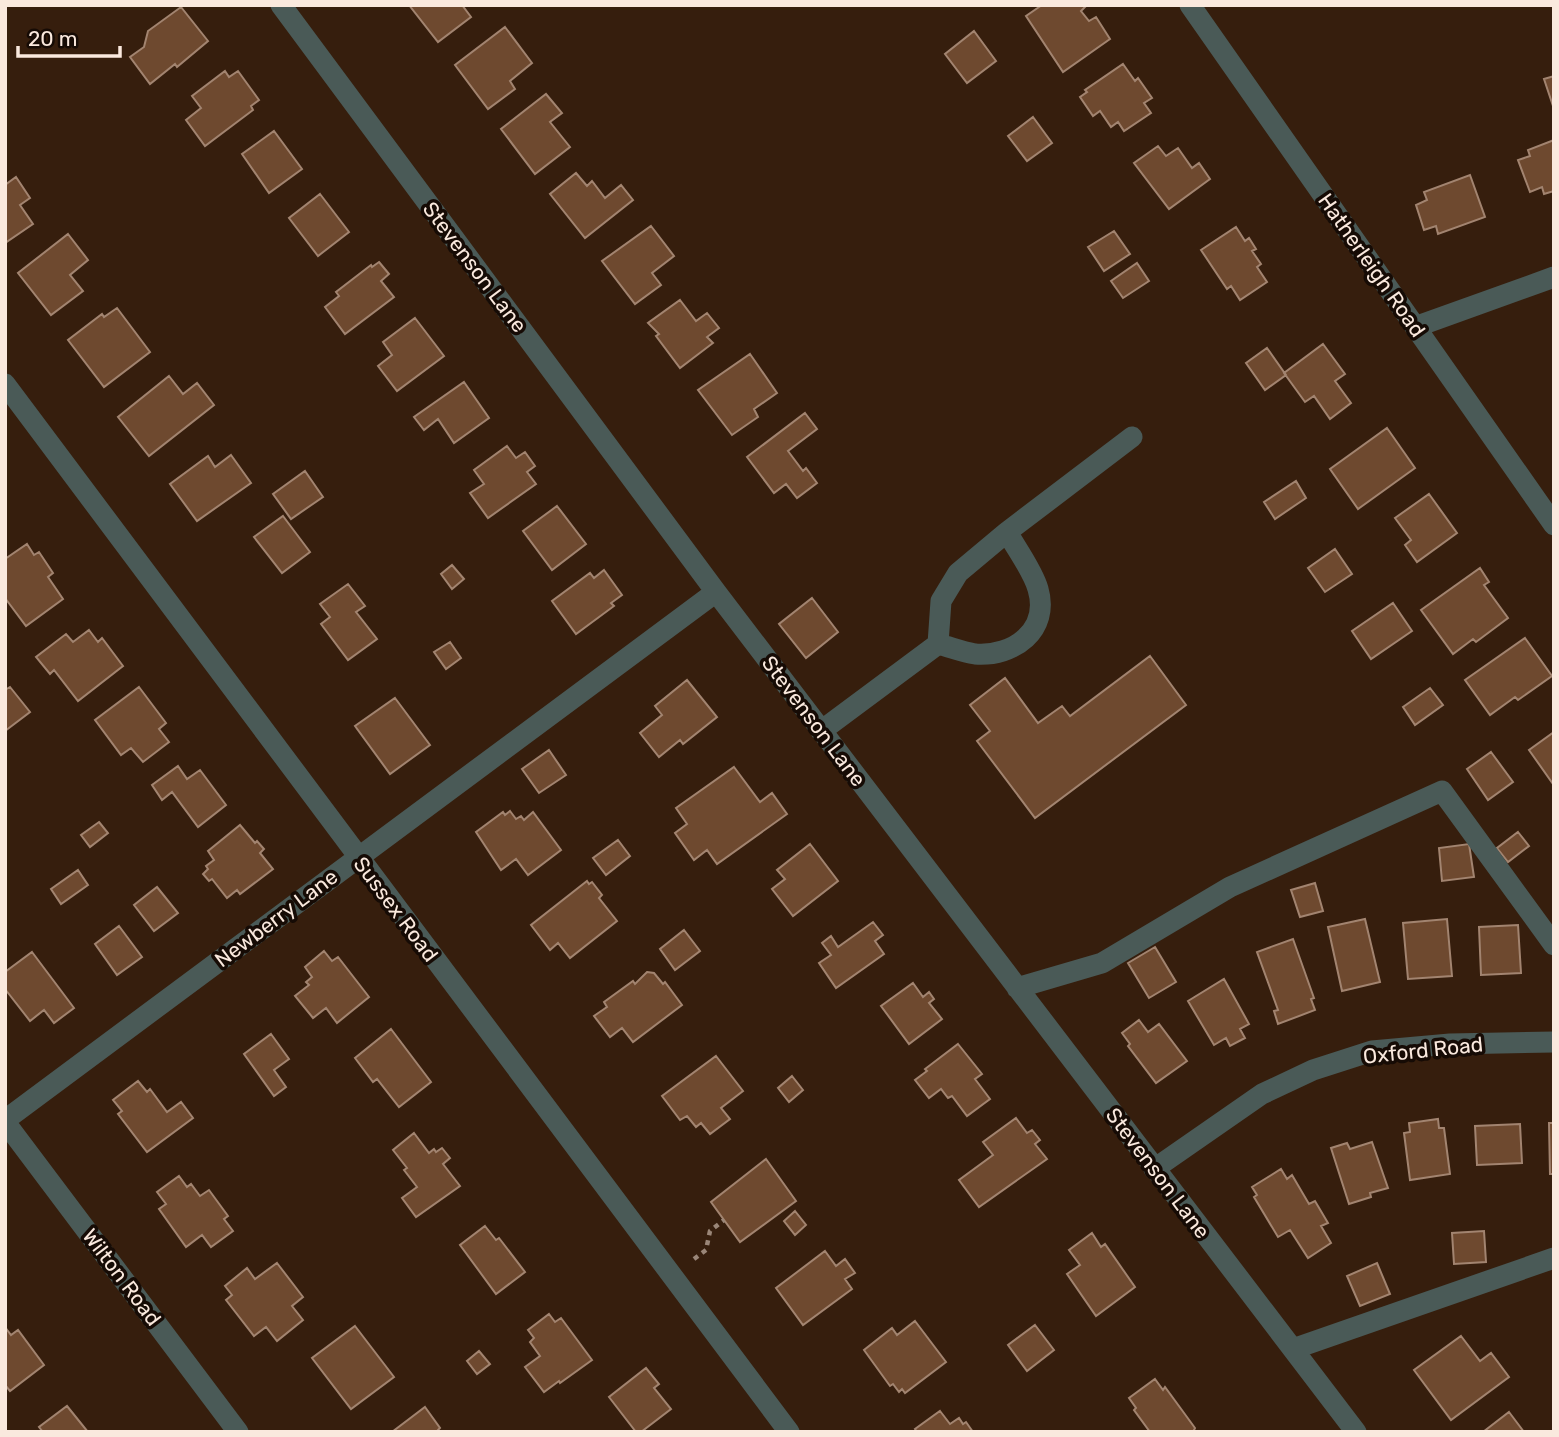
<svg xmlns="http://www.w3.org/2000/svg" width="1559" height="1437" font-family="Rubik,sans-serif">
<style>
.building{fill:#6e492f;stroke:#a28470;stroke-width:2}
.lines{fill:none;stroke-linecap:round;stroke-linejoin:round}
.path{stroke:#9a8678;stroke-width:4.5;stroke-dasharray:5 5;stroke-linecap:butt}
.minor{stroke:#4a5a57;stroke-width:21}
.labels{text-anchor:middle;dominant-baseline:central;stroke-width:7;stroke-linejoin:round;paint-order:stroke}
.street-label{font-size:21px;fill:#fae9de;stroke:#160b05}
</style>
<rect width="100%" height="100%" fill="#361e0d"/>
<path class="building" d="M409,5H462L471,17L438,42Z
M1042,5H1087L1081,11L1089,21L1096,17L1110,39L1063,72L1026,16Z
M181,7L208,41L177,67L175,64L150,84L130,57L144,47L148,31Z
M505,27L532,63L510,81L515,89L488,109L455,65Z
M974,31L996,61L967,83L945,54Z
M1123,64L1135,81L1138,78L1152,98L1144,103L1151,113L1124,131L1118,122L1111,127L1100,111L1093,116L1080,97L1087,92L1085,90Z
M225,71L229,77L238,71L259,100L251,106L253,110L205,146L186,120L201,108L192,96Z
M1554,76V109L1544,79Z
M546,94L562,113L550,122L570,147L535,174L501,129Z
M1033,117L1052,143L1027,161L1008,136Z
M274,131L302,169L269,193L242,154Z
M1554,140V191L1544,194L1542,187L1530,192L1518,160L1530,156L1528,150Z
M1158,146L1166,156L1178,148L1192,168L1199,163L1210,179L1169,209L1134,163Z
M576,173L587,186L592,181L605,198L621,185L633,200L585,238L550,194Z
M1470,175L1485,217L1438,234L1436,226L1424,230L1416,205L1427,200L1424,192Z
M16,177L30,198L20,205L33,224L5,243V185Z
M320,194L349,232L318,256L289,218Z
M651,226L674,256L652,273L661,285L635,304L602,261Z
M1236,227L1245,241L1249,238L1256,249L1252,251L1261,264L1257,267L1267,282L1240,300L1231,286L1227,289L1201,250Z
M1114,231L1130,254L1104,271L1088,247Z
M68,234L88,260L70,275L83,291L51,315L18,273Z
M379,262L389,274L381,281L394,297L345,334L325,307L339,296L336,292L371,265L372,267Z
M1137,263L1149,281L1123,298L1111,281Z
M680,300L696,321L707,313L719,328L707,337L713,343L680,368L656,336L659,334L648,323Z
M117,308L150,352L104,387L68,340L102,314L104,317Z
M415,318L444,356L397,391L378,366L392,355L383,342Z
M1323,344L1345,374L1335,381L1351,403L1330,419L1314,396L1305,402L1284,373Z
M1267,348L1286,375L1265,390L1246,363Z
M750,354L777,393L754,409L758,417L732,435L698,390Z
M169,376L183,394L197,383L214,405L149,456L118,417Z
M464,382L489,418L454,443L438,419L424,430L414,417Z
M805,413L817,429L788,451L803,471L806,468L817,483L797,498L786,484L774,493L747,457Z
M1387,428L1415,468L1358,509L1330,469Z
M507,446L516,458L525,452L535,466L527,472L536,484L488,518L470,493L484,484L474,470Z
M231,455L251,483L197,521L170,484L208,456L215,467Z
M305,471L323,497L291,519L273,494Z
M1296,481L1306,498L1275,519L1264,502Z
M1429,494L1457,533L1417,562L1405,545L1411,540L1395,518Z
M557,506L586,544L552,570L523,531Z
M283,516L310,552L282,573L254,537Z
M27,544L34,555L39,552L53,573L48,577L63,599L26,626L5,598V559Z
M1335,549L1352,574L1325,592L1308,568Z
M452,565L464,579L452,589L441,574Z
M1480,568L1489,582L1484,585L1508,618L1476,642L1473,639L1453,654L1421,610Z
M604,570L622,595L611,603L614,606L576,634L552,601L590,573L594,578Z
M348,584L365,606L356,612L377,639L348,660L321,624L330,617L320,604Z
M812,598L838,632L806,658L779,624Z
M1393,603L1412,631L1371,659L1352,631Z
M89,630L98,642L102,638L123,666L78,701L54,670L50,674L36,657L66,634L73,642Z
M1525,638L1552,676L1518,700L1515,697L1490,715L1465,680Z
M450,642L461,658L446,669L434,652Z
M1150,656L1186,705L1035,818L977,741L990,731L970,705L1005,678L1038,723L1062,706L1070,716Z
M687,680L717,717L683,744L680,740L659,757L640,733L662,715L655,706Z
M10,687L30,712L5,731V690Z
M139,687L166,723L159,729L169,742L143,762L131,748L121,755L95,720Z
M1430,688L1443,705L1415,725L1403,707Z
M395,698L430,745L390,774L355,726Z
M1554,732V784H1553L1529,750Z
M549,750L566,775L539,793L522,769Z
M1491,752L1513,782L1488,800L1467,769Z
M178,766L187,779L200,770L226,805L198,827L172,792L162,800L152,785Z
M734,767L760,802L772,793L787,814L717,864L707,850L694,860L675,833L687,824L676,808Z
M510,811L516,819L521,816L524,820L533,812L561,850L528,875L516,859L501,870L476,832L503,812L505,815Z
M99,822L108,833L90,847L81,835Z
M240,825L255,843L257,841L264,849L260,853L273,869L240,894L237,890L227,898L212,879L209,881L203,874L208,869L206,866L214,860L208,851Z
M1518,832L1529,846L1508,862L1497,848Z
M618,840L630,856L606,875L593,858Z
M810,844L838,881L793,916L772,889L785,879L777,870Z
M1469,844L1474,877L1442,881L1439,848Z
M78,870L88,885L61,904L51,889Z
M587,881L589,884L592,882L602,895L599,898L617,921L570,958L558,943L550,950L531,925Z
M1315,883L1323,911L1300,917L1291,890Z
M157,887L178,913L154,931L134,905Z
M1365,919L1380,982L1342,991L1328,927Z
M1447,919L1452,976L1408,979L1403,923Z
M873,922L883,935L875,941L884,954L836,988L819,963L831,955L822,943L831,936L838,947Z
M1518,925L1521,973L1481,975L1479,927Z
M119,926L142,957L117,975L95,944Z
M684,930L700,951L675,970L660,949Z
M1293,939L1314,998L1311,999L1315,1010L1278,1024L1274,1011L1278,1010L1257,952Z
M1155,947L1176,982L1149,998L1128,963Z
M324,951L332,961L338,957L369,997L337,1023L326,1008L313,1018L295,996L309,985L306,982L312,977L305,967Z
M32,952L74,1008L54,1023L44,1010L30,1021L5,989V972Z
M647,972L654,973L663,984L665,982L682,1005L633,1042L622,1028L610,1037L594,1016L607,1007L604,1002L633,981L635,984Z
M1224,979L1249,1024L1240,1029L1245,1038L1230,1046L1226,1038L1214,1045L1188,1001Z
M913,983L923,997L929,992L934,999L929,1003L942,1019L909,1044L881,1006Z
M1139,1020L1148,1032L1159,1024L1187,1061L1156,1083L1128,1046L1130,1044L1122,1033Z
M391,1029L431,1082L399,1107L377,1079L373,1082L355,1058Z
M271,1034L289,1059L274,1070L286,1087L274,1096L244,1054Z
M958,1044L982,1074L975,1079L990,1099L967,1116L952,1096L948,1098L941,1089L929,1098L915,1080L927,1071L925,1069Z
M716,1056L743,1091L721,1108L730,1119L710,1134L701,1123L696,1127L687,1116L680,1120L662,1096Z
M792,1076L803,1090L789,1102L778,1088Z
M138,1081L147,1092L150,1089L167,1112L181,1102L193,1118L147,1152L118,1114L122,1111L113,1100Z
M1016,1118L1027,1133L1032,1130L1040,1140L1035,1144L1047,1159L979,1207L959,1180L993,1155L983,1142Z
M1438,1119L1439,1128H1444L1450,1174L1410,1180L1404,1133L1410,1132L1409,1123Z
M1549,1123H1554V1174H1550Z
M1520,1124L1522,1163L1477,1165L1475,1126Z
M414,1133L429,1153L434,1149L436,1152L442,1148L450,1158L443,1164L460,1186L416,1217L402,1198L417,1187L404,1170L407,1168L393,1150Z
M1372,1142L1388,1188L1370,1193L1371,1197L1349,1204L1331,1148L1347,1143L1350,1149Z
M766,1159L796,1201L740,1242L711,1202Z
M1281,1169L1287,1179L1292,1175L1309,1204L1315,1201L1328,1223L1321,1226L1331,1243L1308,1258L1290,1230L1278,1237L1254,1197L1257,1195L1252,1187Z
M179,1176L187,1187L191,1184L200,1196L209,1190L228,1216L224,1219L233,1231L211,1247L202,1235L186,1247L159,1209L166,1204L157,1192Z
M795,1211L806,1225L795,1235L784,1221Z
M485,1226L496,1240L499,1238L525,1272L496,1294L460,1245Z
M1484,1231L1486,1262L1454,1264L1452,1233Z
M1092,1233L1101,1247L1105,1244L1135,1287L1096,1316L1067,1274L1080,1265L1069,1250Z
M825,1251L836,1266L845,1259L855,1273L845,1279L852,1289L803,1325L776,1288Z
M277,1263L303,1297L292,1306L303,1320L277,1341L266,1327L254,1336L226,1300L232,1295L225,1286L247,1268L255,1279Z
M1377,1263L1390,1294L1360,1306L1347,1276Z
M549,1314L555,1322L561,1318L592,1360L560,1383L559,1381L544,1392L525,1367L540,1356L530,1342L534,1338L528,1330Z
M915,1321L946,1362L905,1393L902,1389L899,1392L893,1384L890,1386L864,1350L892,1328L897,1335Z
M1035,1325L1054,1350L1027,1371L1008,1345Z
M355,1326L394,1377L351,1409L312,1358Z
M5,1327L11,1335L18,1330L44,1365L10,1391L5,1385Z
M1461,1336L1480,1361L1491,1353L1509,1377L1451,1420L1414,1370Z
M479,1351L490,1364L477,1374L467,1361Z
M646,1368L659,1384L654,1388L671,1409L641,1432H636L609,1397Z
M1155,1379L1163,1390L1165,1387L1195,1428L1193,1432H1150L1134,1410L1136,1408L1129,1398Z
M67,1406L88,1432H43L39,1427Z
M425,1407L440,1428L438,1430L439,1432H392Z
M940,1411L950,1424L959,1418L963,1424L966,1422L973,1432H917L915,1429Z
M1509,1412L1524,1432H1483Z"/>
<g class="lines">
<path class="path" d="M694,1259L706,1250L710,1231L724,1220"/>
<path class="minor" d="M281,5L716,592L1356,1432
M1190,5L1554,525
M1415,327L1554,277
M5,384L789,1432
M938,644C950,647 963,652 975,654C1014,657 1050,630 1038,589C1033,571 1016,548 1007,532
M821,731L938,644L941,601L958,573L1007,532L1132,437
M1017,988L1102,963L1230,887L1442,791L1554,945
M5,1120L716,592
M5,1122L238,1432
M1154,1169L1262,1094L1313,1070L1372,1051L1450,1044L1554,1042
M1293,1349L1554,1258"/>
</g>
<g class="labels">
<g class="street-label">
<text transform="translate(1372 265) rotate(55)">Hatherleigh Road</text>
<text transform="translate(475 267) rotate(53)">Stevenson Lane</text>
<text transform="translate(814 721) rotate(53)">Stevenson Lane</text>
<text transform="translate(396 909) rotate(53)">Sussex Road</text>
<text transform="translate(276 918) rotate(-37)">Newberry Lane</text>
<text transform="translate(1423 1050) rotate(-6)">Oxford Road</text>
<text transform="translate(1158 1173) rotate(53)">Stevenson Lane</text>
<text transform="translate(122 1277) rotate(53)">Wilton Road</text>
</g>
</g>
<rect width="1559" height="1437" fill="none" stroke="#fae9de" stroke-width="14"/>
<path d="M18 46v10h102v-10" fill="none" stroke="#fae9de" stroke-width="3.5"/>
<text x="28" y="46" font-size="21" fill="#fae9de" stroke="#160b05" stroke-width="5" paint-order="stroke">20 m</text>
</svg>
